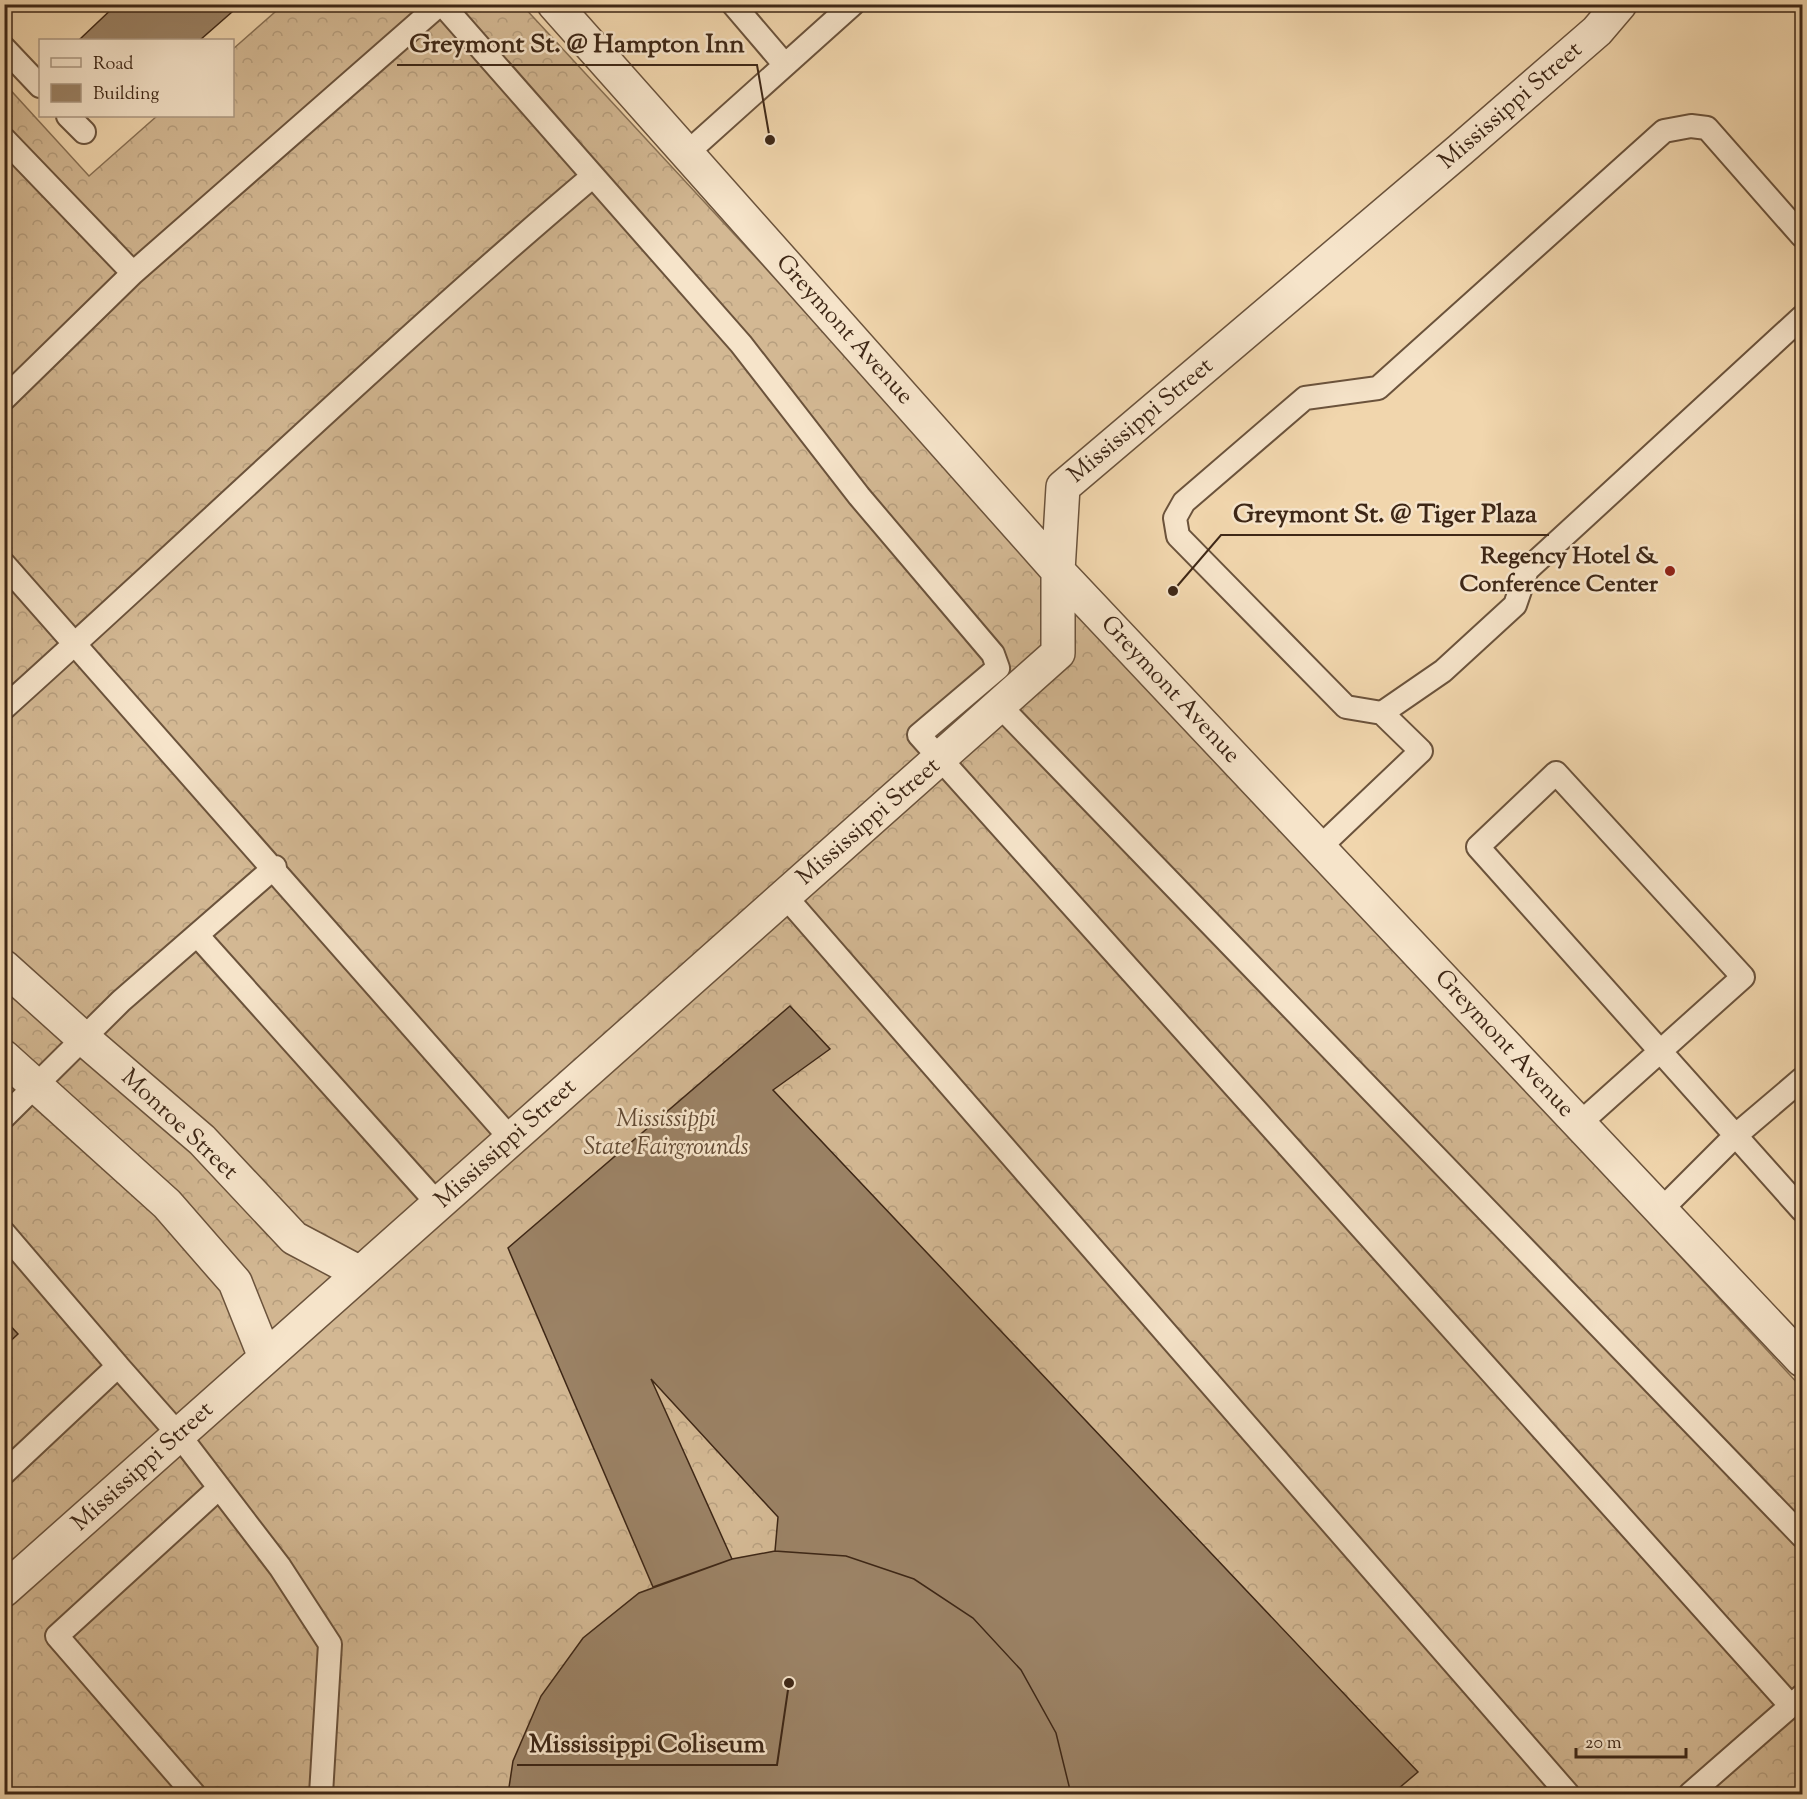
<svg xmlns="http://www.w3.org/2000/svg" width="1807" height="1799" font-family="'Sorts Mill Goudy',serif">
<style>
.forest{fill:url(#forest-crowns);stroke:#887054;stroke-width:1.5}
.building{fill:#9b8265;stroke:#3e2716;stroke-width:1.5}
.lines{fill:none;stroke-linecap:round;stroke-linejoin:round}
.service-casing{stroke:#6b533c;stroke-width:26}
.minor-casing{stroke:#6b533c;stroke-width:36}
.service{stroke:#f6e4ca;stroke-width:22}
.minor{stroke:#f6e4ca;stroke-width:33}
.poi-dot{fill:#8f2418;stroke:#f6e4ca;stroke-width:2}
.labels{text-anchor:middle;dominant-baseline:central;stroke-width:5;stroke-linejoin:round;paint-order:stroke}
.street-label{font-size:24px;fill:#3e2716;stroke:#f6e4ca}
.poi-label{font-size:24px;font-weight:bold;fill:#3e2716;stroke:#f6e4ca;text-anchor:end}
.park-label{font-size:24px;font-style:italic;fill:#634b35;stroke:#f6e4ca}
.leader{fill:none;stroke:#3e2716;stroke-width:2}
.callout-dot{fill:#3e2716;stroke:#f6e4ca;stroke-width:2}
.callout-label{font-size:26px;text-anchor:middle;font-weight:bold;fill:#3e2716;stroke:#f6e4ca;stroke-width:5;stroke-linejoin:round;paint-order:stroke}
</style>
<defs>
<pattern id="forest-crowns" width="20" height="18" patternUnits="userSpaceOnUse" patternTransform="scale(1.5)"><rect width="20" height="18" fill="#d3b893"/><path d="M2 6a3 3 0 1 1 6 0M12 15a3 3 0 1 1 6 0" fill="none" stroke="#b69e7e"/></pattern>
</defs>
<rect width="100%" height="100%" fill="#f1d6ad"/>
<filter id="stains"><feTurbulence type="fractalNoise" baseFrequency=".00333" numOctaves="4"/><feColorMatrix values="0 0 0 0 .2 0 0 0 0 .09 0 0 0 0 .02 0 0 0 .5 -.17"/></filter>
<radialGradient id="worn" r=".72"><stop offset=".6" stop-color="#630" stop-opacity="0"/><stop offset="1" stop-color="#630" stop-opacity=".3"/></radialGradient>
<path class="forest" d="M283,5H522L1802,1388V1794H5L4,83L89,176L157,116H232L233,49Z"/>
<path class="building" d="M117,4H225L232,12L200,40H79Z
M790,1006L830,1049L773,1090L1418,1772L1392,1794H1071L1056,1733L1021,1670L973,1618L914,1579L846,1556L775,1551L778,1517L651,1379L732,1559L653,1587L508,1248Z
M4,1319L18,1334L4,1347Z
M775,1551L846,1556L914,1579L973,1618L1021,1670L1056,1733L1071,1794H508L513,1761L541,1696L583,1638L639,1593L732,1559Z"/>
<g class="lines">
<g class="service-casing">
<path id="service" d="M442,4L741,344L859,496L993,654L998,668L919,735L1791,1706
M733,4L785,65
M4,48L40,86
M68,116L84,132
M4,139L133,273
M687,153L853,4
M4,399L133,273L440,4
M4,564L511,1139
M1000,706L1802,1536
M4,708C201,531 391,347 593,176
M1382,713L1443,671L1515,605L1527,570L1802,317
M1319,848L1421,751L1382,713L1346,707L1178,536L1175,518L1184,502L1305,398L1378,388L1664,131L1691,126L1707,128L1802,236
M785,896L1568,1794
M197,935L438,1204
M4,1117L121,1001L275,867
M1579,1124L1743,977L1556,773L1478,847C1586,968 1694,1089 1802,1210
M1661,1210L1735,1136L1802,1079
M4,1233L118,1366L4,1473
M118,1366L179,1435L280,1567L330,1644L321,1794
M194,1794L57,1636L219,1488
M1690,1794L1802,1696"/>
</g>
<g class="minor-casing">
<path id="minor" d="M554,4L1058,571L1802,1360
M4,967L83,1038L202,1140L294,1238L360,1273
M4,1057L167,1204L235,1282L265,1357
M4,1590L1058,653V571L1063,487L1460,150L1597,31L1620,4"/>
</g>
<use href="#service" class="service"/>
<use href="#minor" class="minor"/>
</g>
<circle class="poi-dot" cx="1670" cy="571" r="6"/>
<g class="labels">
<g class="street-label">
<text transform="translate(1511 106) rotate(-41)">Mississippi Street</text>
<text transform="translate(844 330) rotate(48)">Greymont Avenue</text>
<text transform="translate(1141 421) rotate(-40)">Mississippi Street</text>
<text transform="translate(1170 690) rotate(47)">Greymont Avenue</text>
<text transform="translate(869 822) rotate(-41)">Mississippi Street</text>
<text transform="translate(1504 1044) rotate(47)">Greymont Avenue</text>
<text transform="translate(179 1125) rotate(43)">Monroe Street</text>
<text transform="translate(506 1144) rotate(-42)">Mississippi Street</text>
<text transform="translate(143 1467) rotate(-42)">Mississippi Street</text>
</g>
<g class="poi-label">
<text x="1658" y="557">Regency Hotel &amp;<tspan x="1658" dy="28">Conference Center</tspan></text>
</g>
<g class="park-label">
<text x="666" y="1120">Mississippi<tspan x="666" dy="28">State Fairgrounds</tspan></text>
</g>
</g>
<path class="leader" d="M770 140L757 65H397M1173 591L1221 535H1549M789 1683L777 1765H517"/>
<g class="callout-dot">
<circle cx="770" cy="140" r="6"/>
<circle cx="1173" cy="591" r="6"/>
<circle cx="789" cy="1683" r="6"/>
</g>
<g class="callout-label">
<text x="577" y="52">Greymont St. @ Hampton Inn</text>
<text x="1385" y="522">Greymont St. @ Tiger Plaza</text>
<text x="647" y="1752">Mississippi Coliseum</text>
</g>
<rect width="1807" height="1799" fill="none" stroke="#f1d6ad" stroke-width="24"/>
<rect x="6" y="6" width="1795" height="1787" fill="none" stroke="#3e2716" stroke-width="3"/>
<rect x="12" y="12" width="1783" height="1775" fill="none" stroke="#3e2716" stroke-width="1.5"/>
<rect x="39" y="39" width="195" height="78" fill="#f6e4ca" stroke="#ac9882" stroke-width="1.5"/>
<rect x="51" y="58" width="30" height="9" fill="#f6e4ca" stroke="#ac9882" stroke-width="1.5"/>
<text x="93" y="69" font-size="18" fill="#3e2716">Road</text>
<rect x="51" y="84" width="30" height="18" fill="#9b8265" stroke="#ac9882" stroke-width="1.5"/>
<text x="93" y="99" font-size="18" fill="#3e2716">Building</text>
<path d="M1576 1748v9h110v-9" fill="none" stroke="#3e2716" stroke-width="3"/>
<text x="1585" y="1748" font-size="18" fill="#3e2716" stroke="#f6e4ca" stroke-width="4.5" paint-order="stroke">20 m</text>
<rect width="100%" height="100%" filter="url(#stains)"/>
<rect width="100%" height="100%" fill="url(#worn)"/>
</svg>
